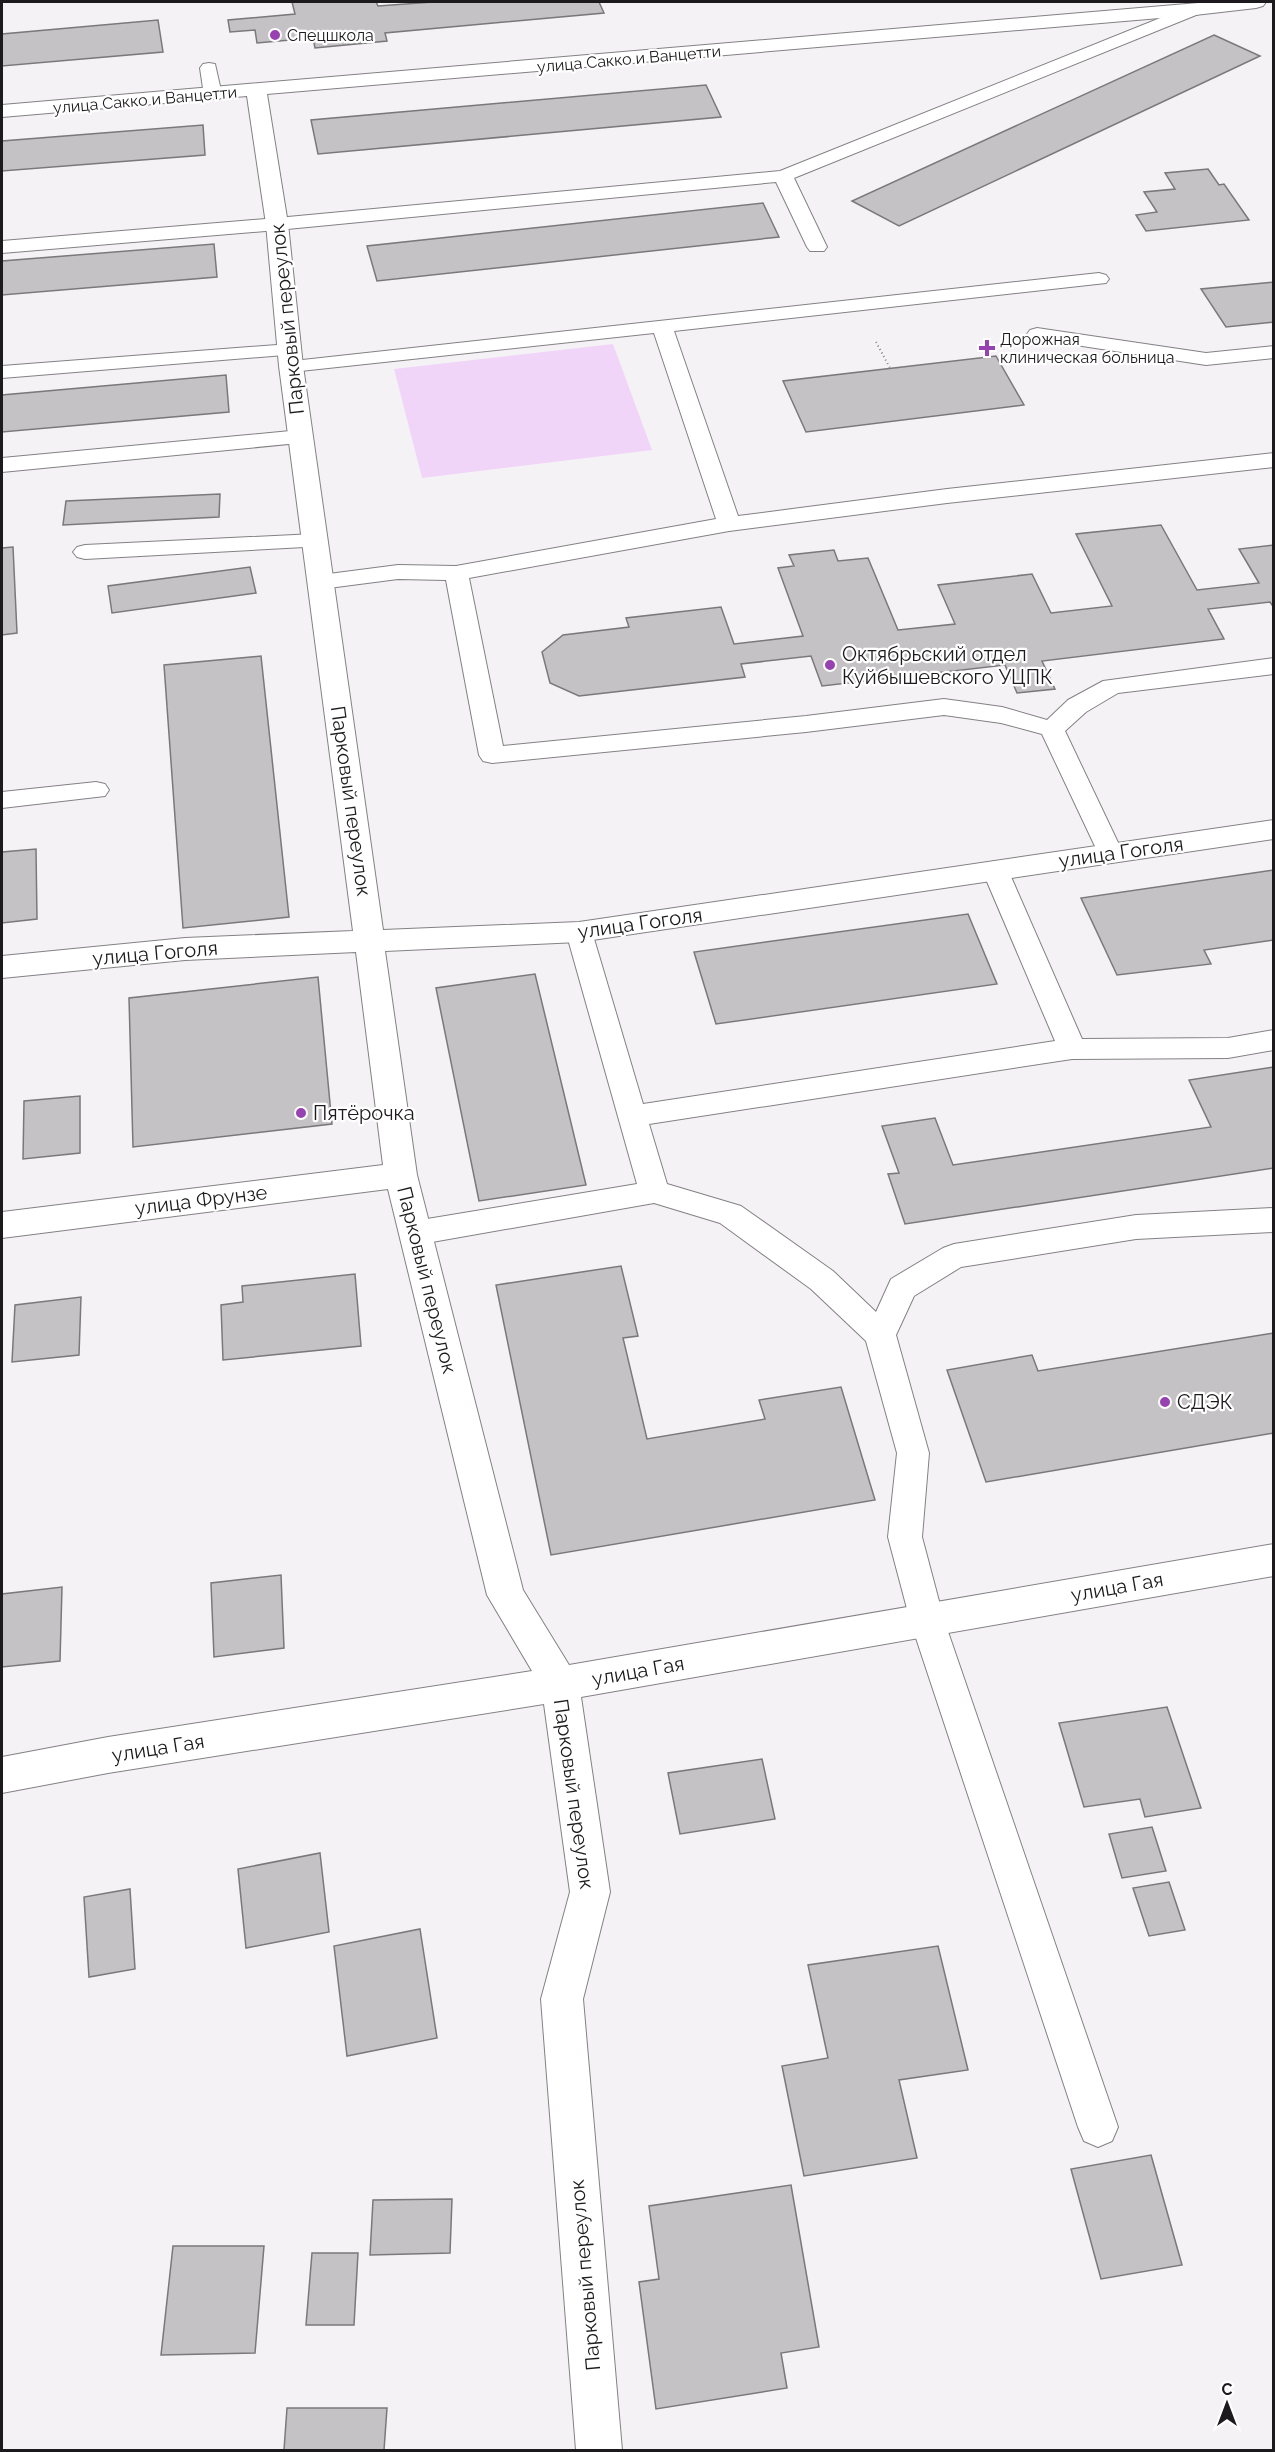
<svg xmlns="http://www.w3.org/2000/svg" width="1275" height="2452" font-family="Raleway,sans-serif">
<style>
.green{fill:#f1d5f9}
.building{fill:#c5c2c6;stroke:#7a787b;stroke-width:1.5}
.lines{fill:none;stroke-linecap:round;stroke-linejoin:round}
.service-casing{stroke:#848185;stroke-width:2}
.minor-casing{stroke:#848185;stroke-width:2}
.path{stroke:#8a878a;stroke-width:2;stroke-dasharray:1 3;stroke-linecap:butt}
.service{fill:#fff;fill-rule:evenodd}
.minor{fill:#fff;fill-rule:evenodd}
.poi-dot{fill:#9742b0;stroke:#fff;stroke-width:2}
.labels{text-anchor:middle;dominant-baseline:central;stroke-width:4.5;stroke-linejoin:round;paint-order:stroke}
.far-poi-label{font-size:16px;fill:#1c1a1c;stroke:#fff;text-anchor:start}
.far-street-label{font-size:16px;fill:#1c1a1c;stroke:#fff}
.street-label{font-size:20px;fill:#1c1a1c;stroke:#fff}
.poi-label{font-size:20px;fill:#1c1a1c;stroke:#fff;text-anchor:start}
</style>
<rect width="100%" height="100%" fill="#f5f2f6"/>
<path class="green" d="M613,344L652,450L422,478L394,369Z"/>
<path class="building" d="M292,2H376L378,6L433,2H599L604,13L385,33L387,41L315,48L313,38L257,43L255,30L230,32L228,20L295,14Z
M158,20L163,52L2,66V34Z
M1214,35L1260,56L899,226L852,201Z
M706,85L721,117L318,154L311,120Z
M203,125L205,155L2,171V141Z
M1208,169L1219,185L1224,184L1249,220L1146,231L1136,215L1157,212L1144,192L1175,189L1165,173Z
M763,203L779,237L377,281L367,246Z
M214,244L217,277L2,295V261Z
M1274,282V322L1226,327L1201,289Z
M996,356L1024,405L806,432L783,381Z
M226,375L229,412L2,432V395Z
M220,494L219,517L63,525L66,501Z
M1161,525L1197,590L1259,583L1239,549L1274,545V608L1270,602L1208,609L1224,639L1042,661L1055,689L1017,693L1005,665L822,686L811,656L741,664L745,677L579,696L550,683L542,652L563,635L629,627L626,618L721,607L734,644L803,636L778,568L794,566L789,555L834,550L838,561L868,558L898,630L955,624L938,585L1032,574L1051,613L1112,606L1076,534Z
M13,547L17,633L2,635V548Z
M250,567L256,593L112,613L108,586Z
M261,656L289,917L183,928L164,665Z
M36,849L37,919L2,923V852Z
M1274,870V940L1204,950L1211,964L1117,975L1081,898Z
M968,914L997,984L716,1024L694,952Z
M535,974L586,1185L479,1201L436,988Z
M318,977L332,1124L133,1147L129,998Z
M1274,1067V1168L905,1224L888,1174L899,1173L882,1126L935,1118L953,1165L1211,1127L1189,1080Z
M80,1096V1153L23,1159L24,1101Z
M621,1266L638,1336L623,1338L647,1439L765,1419L759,1400L841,1387L875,1500L551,1555L496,1285Z
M355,1274L361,1346L223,1360L221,1305L243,1302L242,1286Z
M81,1297L79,1355L12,1362L15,1305Z
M1274,1333V1433L986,1482L947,1370L1032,1355L1038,1371Z
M281,1575L284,1648L214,1657L211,1583Z
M62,1587L60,1661L2,1667V1594Z
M1167,1707L1201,1808L1145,1817L1140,1799L1084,1807L1059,1723Z
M762,1759L775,1819L680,1834L668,1773Z
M1152,1827L1166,1871L1122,1878L1109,1834Z
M320,1853L329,1932L246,1948L238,1869Z
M1169,1882L1185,1930L1149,1936L1133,1888Z
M130,1889L135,1969L89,1977L84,1897Z
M420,1929L437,2038L347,2056L334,1946Z
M938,1946L968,2070L899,2080L917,2158L804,2176L782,2066L828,2058L808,1965Z
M1151,2155L1182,2265L1101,2279L1071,2169Z
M791,2185L819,2347L781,2353L787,2388L656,2409L639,2282L659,2279L649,2206Z
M452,2199L450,2253L370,2255L373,2200Z
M173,2246H264L255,2353L161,2355Z
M312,2253H358L354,2325H306Z
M287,2408H387L384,2450H284Z"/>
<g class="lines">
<g class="service-casing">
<path id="service" d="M1195,4L1201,5L1204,9L1201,13L794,178L827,247L824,251H810L807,247L776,182L277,230L2,253V241L277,218L780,171Z
M209,63L215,64L222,95L219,99H207L204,95L200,68L203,64Z
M1099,273L1106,275L1109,279L1106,283L674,331L738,516L947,489L1274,453V467L947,503L729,531L469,578L503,746L806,716L944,699L1002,707L1047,720L1068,700L1103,681L1274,658V674L1118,693L1086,712L1065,731L1123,853L1119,859L1110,862L1101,859L1042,734L1001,723L944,715L806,732L492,763L483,761L479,755L446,580L398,579L321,589L313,587L309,582L313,577L321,575L398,565L456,566L716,519L654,333L291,372L284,370L280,366L284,362Z
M1037,328L1206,353L1274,346V358L1206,365L1030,338L1027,334L1030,330Z
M290,344L297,346L301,350L297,354L2,378V366Z
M301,430L309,432L312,437L309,442L2,472V458Z
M315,534L323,536L326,541L323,546L85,559L77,557L73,552L77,547L85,545Z
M96,782L105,784L109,790L105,796L2,808V792Z
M995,861L1004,864L1008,870L1082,1039L1228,1038L1274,1030V1050L1228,1058L1072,1059L649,1124L667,1184L741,1206L833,1271L876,1312L891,1279L943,1248L954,1244L1136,1215L1274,1208V1232L1136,1239L961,1267L914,1296L896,1335L929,1453L922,1537L944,1620L1118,2127L1112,2141L1098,2147L1084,2141L1078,2127L910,1620L888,1537L897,1453L866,1341L811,1289L720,1223L654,1203L415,1245L404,1241L400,1233L404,1225L415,1221L637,1184L566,932L569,925L579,923L589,925L592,932L643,1104L1055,1041L982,870L986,864Z"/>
</g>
<g class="minor-casing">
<path id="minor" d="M1210,2H1266L1263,6L1256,8L1195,15L267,94L288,224L303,366L383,930L579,922L1274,820V839L579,942L385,951L417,1175L523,1590L569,1665L1274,1544V1576L581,1697L610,1892L583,1999L622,2450H576L541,1999L570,1892L544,1704L108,1773L2,1793V1757L108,1737L532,1671L487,1595L388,1189L2,1238V1212L383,1165L356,952L185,960L2,978V956L185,938L353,931L279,366L266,224L247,96L2,117V105Z"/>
</g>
<path class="path" d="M876,342L890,368"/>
<use href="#service" class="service"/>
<use href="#minor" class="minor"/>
</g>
<g class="poi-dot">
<circle cx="275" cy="35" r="6"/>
<path d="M984 339h6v6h6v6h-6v6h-6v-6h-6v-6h6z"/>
<circle cx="830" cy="665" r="6"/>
<circle cx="301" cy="1113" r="6"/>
<circle cx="1165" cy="1402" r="6"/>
</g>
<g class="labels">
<g class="far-poi-label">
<text x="287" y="35">Спецшкола</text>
<text x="1000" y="339">Дорожная<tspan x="1000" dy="18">клиническая больница</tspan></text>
</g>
<g class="far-street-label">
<text transform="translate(629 59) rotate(-5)">улица Сакко и Ванцетти</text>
<text transform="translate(145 100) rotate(-5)">улица Сакко и Ванцетти</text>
</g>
<g class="street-label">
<text transform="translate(287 319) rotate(-96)">Парковый переулок</text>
<text transform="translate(351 801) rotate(82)">Парковый переулок</text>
<text transform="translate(1121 852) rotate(-8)">улица Гоголя</text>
<text transform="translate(640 923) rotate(-8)">улица Гоголя</text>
<text transform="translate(155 953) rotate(-5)">улица Гоголя</text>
<text transform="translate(201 1200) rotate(-7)">улица Фрунзе</text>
<text transform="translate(427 1280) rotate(76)">Парковый переулок</text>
<text transform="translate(1117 1587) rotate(-10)">улица Гая</text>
<text transform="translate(638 1671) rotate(-10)">улица Гая</text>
<text transform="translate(158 1748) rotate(-9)">улица Гая</text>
<text transform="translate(574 1794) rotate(82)">Парковый переулок</text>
<text transform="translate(585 2275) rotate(-95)">Парковый переулок</text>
</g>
<g class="poi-label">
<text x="842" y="654">Октябрьский отдел<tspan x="842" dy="23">Куйбышевского УЦПК</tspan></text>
<text x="313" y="1113">Пятёрочка</text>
<text x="1177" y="1402">СДЭК</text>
</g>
</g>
<rect width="1275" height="2452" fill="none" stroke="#1c1a1c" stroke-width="6"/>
<g transform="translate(1227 2404)" stroke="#ffffff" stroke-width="4.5" paint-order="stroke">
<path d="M0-4.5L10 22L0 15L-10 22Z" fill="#1c1a1c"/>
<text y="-9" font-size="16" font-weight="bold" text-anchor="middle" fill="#1c1a1c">С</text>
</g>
</svg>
